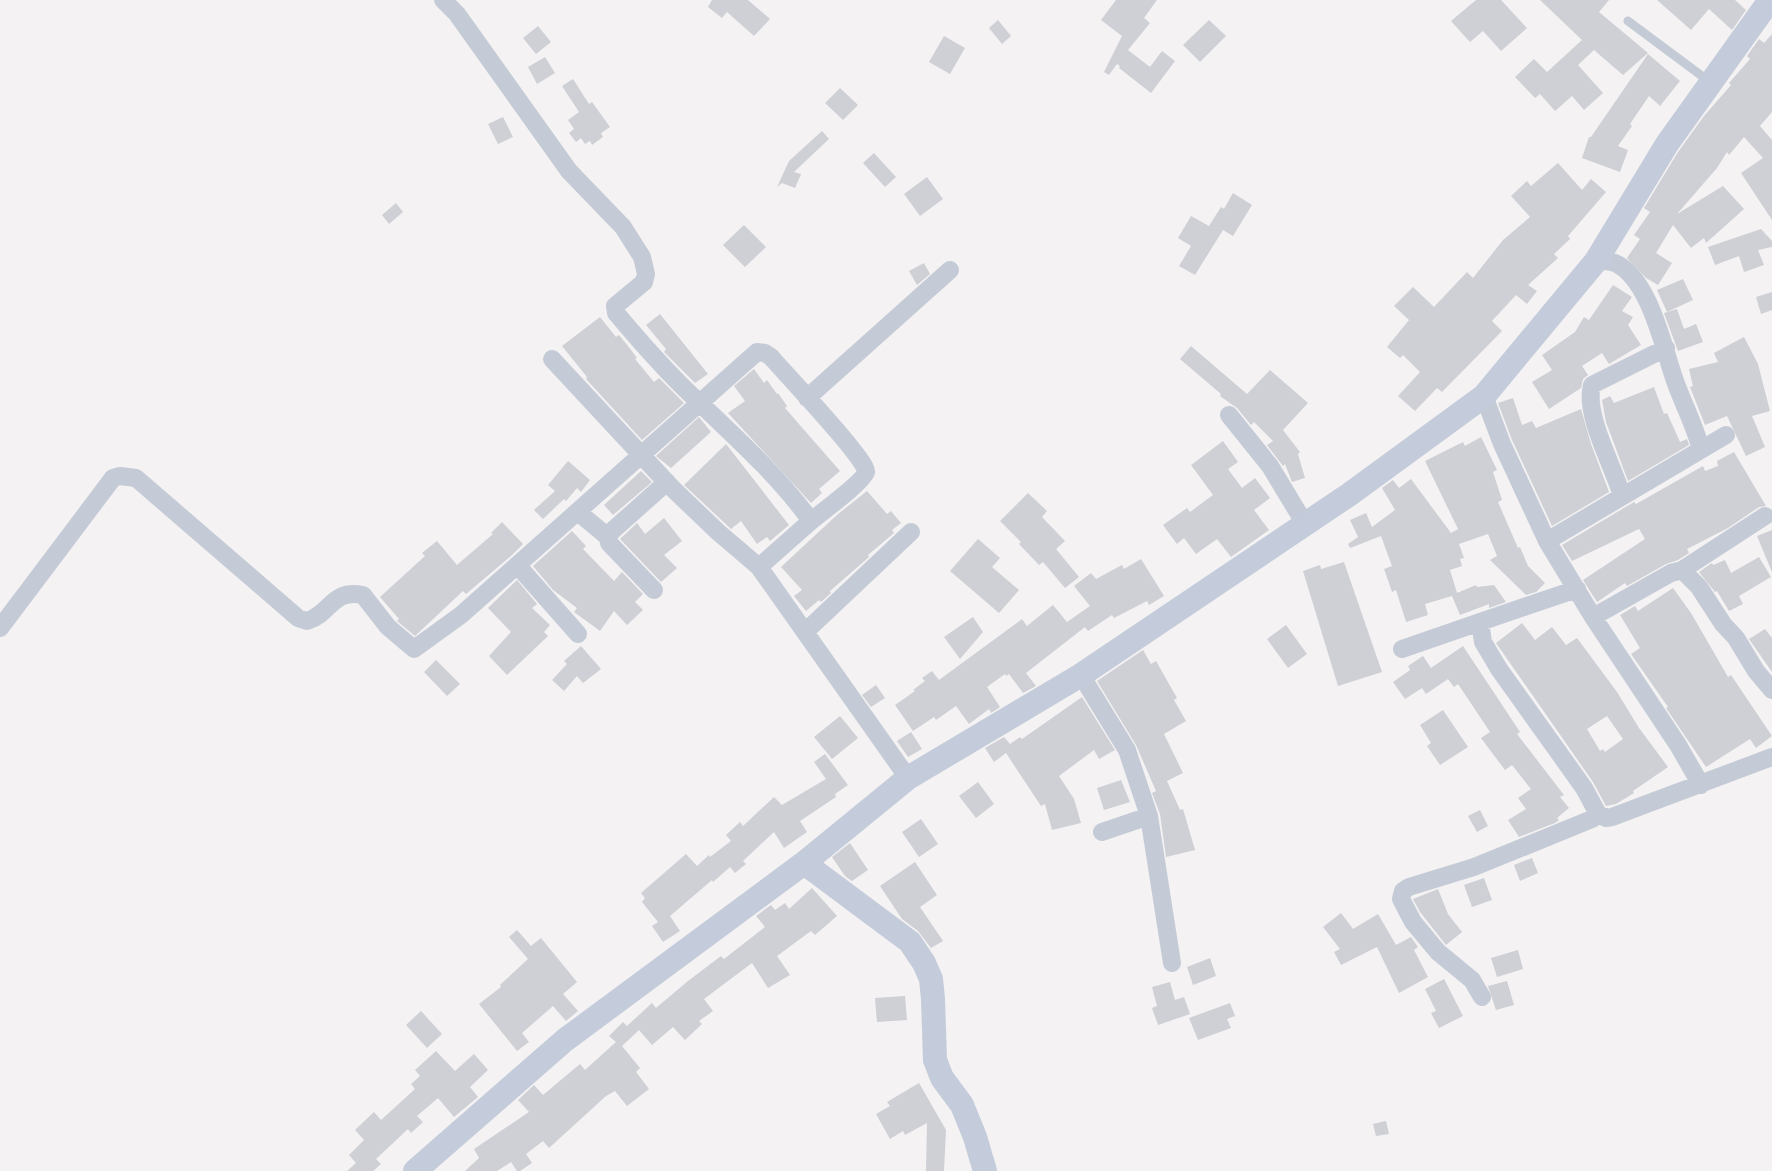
<svg xmlns="http://www.w3.org/2000/svg" width="1772" height="1171" font-family="'Varela Round',sans-serif">
<style>
.building{fill:#ced0d6;fill-rule:evenodd}
.lines{fill:none;stroke-linecap:round;stroke-linejoin:round}
.lane{stroke:#c5cbd6;stroke-width:9}
.street{stroke:#c5cbd6;stroke-width:18}
.secondary{stroke:#c4cbda;stroke-width:24}
</style>
<rect width="100%" height="100%" fill="#f4f2f2"/>
<path class="building" d="M712,0H748L770,19L754,36L727,12L722,18L708,7Z
M1116,0H1157L1144,18L1150,23L1128,50L1150,67L1162,51L1175,61L1151,93L1119,68L1120,66L1117,64L1109,75L1104,72L1122,36L1101,20Z
M1476,0H1501L1527,28L1501,51L1483,31L1470,42L1451,21Z
M1540,0H1609L1599,12L1648,53L1623,75L1594,50L1578,65L1603,93L1584,110L1572,96L1555,111L1540,94L1535,98L1515,77L1534,59L1547,72L1582,40Z
M1657,0H1735L1746,10L1732,30L1709,9L1691,30Z
M998,20L1011,36L1002,44L989,28Z
M1209,20L1226,36L1200,62L1183,45Z
M538,26L551,42L536,54L523,38Z
M1772,34V112L1760,126L1772,140V220L1741,173L1763,158L1744,137L1729,155L1727,152L1717,168L1677,214L1723,186L1744,209L1706,243L1704,238L1691,248L1673,225L1656,253L1672,263L1658,285L1646,278L1627,258L1640,239L1634,235L1650,212L1644,208L1678,152L1704,116L1731,85L1729,83L1750,59L1747,56L1759,39L1764,43Z
M944,36L965,48L950,74L929,62Z
M1648,54L1680,81L1660,106L1649,96L1630,124L1632,126L1618,146L1628,150L1620,172L1582,158L1589,137H1591Z
M545,57L555,73L537,84L528,67Z
M573,79L589,104L592,102L610,127L601,133L603,137L592,145L590,141L585,144L581,138L576,142L569,133L574,129L568,120L579,112L562,86Z
M840,88L858,105L843,120L825,103Z
M503,117L513,137L498,144L488,124Z
M822,131L829,139L794,172L801,174L795,188L782,183L777,187L789,161Z
M874,153L896,177L885,187L863,163Z
M1558,163L1582,190L1591,179L1606,192L1568,236L1570,239L1554,254L1558,258L1528,285L1537,291L1527,304L1516,295L1492,321L1502,331L1442,392L1437,388L1415,411L1398,396L1420,372L1403,355L1400,358L1387,347L1409,320L1394,306L1413,287L1434,307L1467,272L1473,278L1503,240L1530,217L1511,196L1527,181L1531,186Z
M927,177L943,199L920,216L904,194Z
M1233,193L1252,205L1233,236L1223,230L1195,275L1179,266L1191,246L1178,238L1191,216L1209,226L1221,207L1224,209Z
M396,203L403,212L389,224L382,215Z
M744,225L766,247L745,267L723,245Z
M1761,229L1772,241V247L1758,250L1764,265L1744,272L1739,256L1715,265L1708,247Z
M924,263L930,274L917,285L909,271Z
M1683,279L1693,300L1667,312L1657,290Z
M1613,285L1632,297L1622,311L1633,317L1628,325L1641,345L1609,364L1602,353L1582,366L1588,375L1583,379L1581,388L1549,409L1532,382L1552,370L1542,355L1575,332L1584,317L1589,320Z
M1772,292V310L1761,314L1756,297Z
M1677,309L1684,329L1696,324L1703,342L1678,351L1664,313Z
M660,314L708,374L695,383L664,352L666,349L646,325Z
M600,317L616,337L619,335L628,346L637,358L635,359L654,382L659,378L684,403L642,440L586,379L587,377L562,346Z
M1744,337L1758,364L1770,411L1752,416L1765,447L1746,456L1727,416L1705,425L1690,387L1693,386L1689,369L1718,362L1714,353Z
M1191,346L1247,394L1270,370L1308,403L1283,430L1300,452L1298,454L1305,478L1292,482L1285,464L1283,466L1267,445L1273,441L1254,422L1251,425L1237,408L1220,396L1221,394L1180,359Z
M754,369L764,383L767,380L777,394L778,393L787,406L785,408L840,471L819,489L822,493L811,503L728,413L745,401L734,386Z
M1654,387L1664,414L1667,413L1680,442L1687,439L1689,445L1628,481L1606,422L1602,400L1610,396L1614,403Z
M1513,398L1522,425L1532,421L1536,428L1581,409L1591,444L1609,492L1552,526L1512,440L1498,403Z
M699,417L711,432L671,468L656,456Z
M1481,437L1497,470L1493,472L1502,500L1498,502L1518,548L1520,547L1528,566L1545,583L1536,592L1526,595L1490,560L1497,556L1488,534L1459,544L1464,558L1460,559L1462,566L1450,570L1457,593L1476,585L1477,587L1494,585L1506,602L1489,608V604L1460,615L1452,596L1425,604L1428,615L1406,622L1396,590L1392,592L1384,569L1392,566L1381,536L1350,548L1348,544L1358,537L1350,520L1366,513L1372,527L1395,510L1382,488L1393,480L1399,488L1411,479L1451,533L1458,529L1425,461L1463,442L1465,446Z
M1223,441L1238,462L1228,469L1242,488L1255,478L1270,498L1254,510L1269,530L1231,557L1217,539L1196,554L1184,538L1177,544L1163,525L1187,508L1190,512L1213,495L1191,465Z
M726,444L789,525L770,541L767,537L757,544L741,521L731,529L684,485Z
M1734,452L1766,506L1759,507L1728,528L1687,549L1689,553L1678,560L1666,564L1627,586L1625,583L1597,602L1583,580L1645,539L1639,529L1572,561L1562,545L1634,502L1636,504L1703,466L1705,471L1718,466L1717,461Z
M568,461L590,480L581,492L577,488L566,501L564,499L543,519L534,510L555,491L548,485Z
M641,471L652,482L613,515L604,505Z
M867,491L887,514L891,511L901,523L892,530L894,533L868,555L869,557L830,591L831,593L821,602L819,600L806,611L794,596L802,590L781,567L838,514Z
M1028,493L1047,511L1042,517L1065,541L1056,549L1079,577L1065,588L1043,562L1039,565L1019,544L1021,542L1000,521Z
M664,518L682,541L664,555L677,568L661,582L620,539L637,523L645,534Z
M502,522L523,544L512,555L466,594L463,591L415,636L397,621L399,619L380,597L425,556L422,553L437,541L457,565L493,534L491,533Z
M1772,530V572L1757,536Z
M572,531L586,546L583,549L614,581L622,572L643,594L635,602L643,610L627,625L614,611L600,631L574,612L577,608L553,590L533,566Z
M978,539L1000,558L992,567L1019,590L999,613L950,571Z
M1759,557L1771,577L1739,596L1743,604L1729,611L1717,591L1715,592L1699,572L1712,563L1713,565L1725,560L1731,573Z
M1141,559L1164,596L1149,605L1147,601L1114,618L1112,615L1088,631L1085,627L1026,673L1036,686L1023,693L1009,674L1006,676L1005,674L987,687L1000,707L991,713L989,709L969,724L956,706L936,720L934,717L913,731L895,705L915,691L913,690L925,681L922,678L932,671L939,680L1022,619L1027,626L1053,605L1067,622L1090,606L1074,586L1091,573L1096,579L1122,565L1124,569Z
M1344,562L1382,672L1338,686L1303,571L1320,565L1321,569Z
M517,580L537,604L532,608L550,625L544,632L548,636L507,675L489,656L511,632L488,608Z
M1673,588L1691,613L1728,677L1731,675L1772,736L1756,748L1750,739L1706,767L1666,708L1668,707L1631,654L1640,648L1620,615L1635,606L1638,611Z
M973,617L983,632L960,659L944,637Z
M1522,623L1535,640L1552,627L1566,645L1577,638L1617,692L1639,728L1668,767L1633,791L1634,793L1616,804L1606,806L1593,782L1496,643ZM1607,716L1623,739L1605,752L1603,749L1600,751L1587,729Z
M1286,625L1307,654L1288,668L1267,639Z
M1765,629L1772,638V672L1749,639Z
M581,646L601,669L583,683L577,676L564,691L552,680L567,664L564,661Z
M1463,646L1520,732L1517,734L1564,795L1560,797L1569,808L1557,818L1559,820L1555,823L1519,837L1508,820L1526,809L1518,798L1531,789L1512,765L1505,770L1481,738L1490,732L1458,684L1454,687L1448,679L1426,694L1422,688L1405,699L1393,682L1410,670L1408,666L1423,656L1431,668Z
M1143,650L1151,664L1156,661L1177,698L1174,700L1186,721L1164,734L1183,773L1167,781L1180,810L1183,809L1195,850L1166,857L1160,814L1152,793L1156,791L1136,745L1097,681Z
M436,660L460,684L447,696L424,672Z
M876,685L885,698L871,707L862,695Z
M1082,697L1115,750L1099,759L1094,750L1059,776L1074,799L1081,823L1052,830L1045,804L1041,806L1006,753L994,762L985,748L1004,737L1010,744L1020,737L1022,739Z
M1443,710L1468,747L1440,765L1427,746L1431,743L1420,725Z
M840,716L858,738L832,759L814,737Z
M911,732L922,749L908,757L897,741Z
M825,754L848,785L835,794L836,797L800,821L807,832L784,848L774,832L743,861L746,864L735,873L730,867L713,882L712,880L670,916L680,931L663,942L652,926L658,922L642,902L645,898L641,893L686,854L697,866L709,855L710,857L731,841L726,835L740,822L743,826L774,797L782,805L826,779L814,762Z
M1121,780L1130,802L1104,810L1097,788Z
M978,782L994,804L976,818L959,796Z
M1480,810L1488,826L1477,832L1468,816Z
M921,819L938,844L919,857L902,832Z
M850,843L868,870L852,881L845,876L832,857Z
M1532,858L1538,873L1520,881L1514,865Z
M915,862L937,895L920,907L943,941L931,948L918,931L902,919L880,886Z
M1484,878L1492,900L1472,907L1464,885Z
M812,888L837,916L815,935L811,931L777,956L790,975L768,988L752,963L704,999L713,1011L699,1021L702,1024L685,1040L673,1027L652,1045L639,1030L622,1046L640,1068L636,1072L649,1089L627,1106L615,1091L606,1096L549,1148L543,1141L526,1154L532,1163L520,1171H517L511,1162L497,1171H465L479,1158L474,1149L529,1112L518,1100L534,1085L543,1095L580,1064L585,1070L616,1042L609,1036L623,1022L627,1026L652,1003L656,1008L688,981L721,956L724,959L765,927L756,916L771,905L775,910L785,903L789,909Z
M1438,889L1448,914L1462,932L1446,945L1420,912L1413,899Z
M1341,913L1353,929L1378,914L1396,945L1411,937L1418,947L1414,950L1428,977L1399,993L1377,947L1341,965L1334,952L1340,949L1323,927Z
M517,930L531,946L541,938L577,982L563,994L578,1011L566,1021L553,1006L522,1033L529,1042L517,1051L479,1004L501,987L500,985L528,959L509,937Z
M1518,950L1523,969L1497,977L1491,958Z
M1210,958L1216,976L1193,985L1187,967Z
M1444,979L1463,1016L1439,1028L1431,1013L1436,1011L1425,989Z
M1507,981L1514,1005L1496,1010L1488,986Z
M1170,982L1175,1000L1184,997L1190,1014L1158,1025L1152,1008L1157,1006L1152,987Z
M905,996L907,1020L877,1022L875,998Z
M1230,1003L1235,1016L1227,1019L1231,1028L1198,1040L1189,1018Z
M421,1011L442,1034L427,1048L406,1025Z
M436,1051L455,1071L474,1054L488,1070L470,1087L478,1097L454,1117L438,1098L417,1116L423,1122L411,1133L408,1129L376,1159L381,1164L373,1171H347L356,1163L349,1155L364,1140L355,1130L374,1112L381,1120L415,1089L411,1084L420,1076L415,1070Z
M919,1083L946,1130L944,1171H926L927,1123L905,1135L903,1131L890,1139L876,1114L890,1106L887,1102Z
M1386,1121L1389,1134L1376,1136L1373,1124Z"/>
<g class="lines">
<path class="lane" d="M1628,21L1710,82"/>
<path class="street" d="M443,0L457,14L569,171L623,227L642,257L646,274L644,282L615,306L616,313C637,338 659,363 682,386C726,429 775,471 811,521L759,567
M1596,261C1601,261 1610,261 1615,263C1649,278 1663,346 1674,378C1682,402 1695,425 1701,450
M552,359L672,488L718,532L759,567L908,778
M1484,396L1502,444L1547,541L1593,617L1678,745L1701,785
M807,398L950,270
M1229,415L1270,466L1305,524
M1622,496C1613,465 1584,415 1592,385L1666,348
M578,512L608,537
M1547,541L1726,435
M518,566L578,634
M1682,570L1765,516
M654,590L609,543L608,537L612,531L667,482
M1593,617L1671,573L1682,570L1699,587L1723,624L1736,638L1756,671L1772,690
M0,628L113,478L120,476L136,478L298,618L307,621C332,613 331,589 363,595L388,627L414,649L461,615L757,352L765,353L771,357C783,371 869,462 866,472C863,482 822,512 811,521
M805,632L911,532
M1402,649L1480,622
M1081,675L1127,750L1149,816L1172,963
M1598,814L1606,818L1612,817L1772,757
M1102,832L1149,816
M1482,997L1472,980L1438,952L1413,922L1401,899L1403,891L1409,887L1474,867L1592,819L1598,814L1584,788L1499,669L1483,642L1480,622L1577,589"/>
<path class="secondary" d="M804,863L910,942L924,963L931,979L933,999L935,1060L942,1078L962,1105L975,1137L985,1171
M415,1171L565,1040L804,863L908,778L1081,675L1350,494L1484,396L1596,261L1667,144L1770,0"/>
</g>
</svg>
